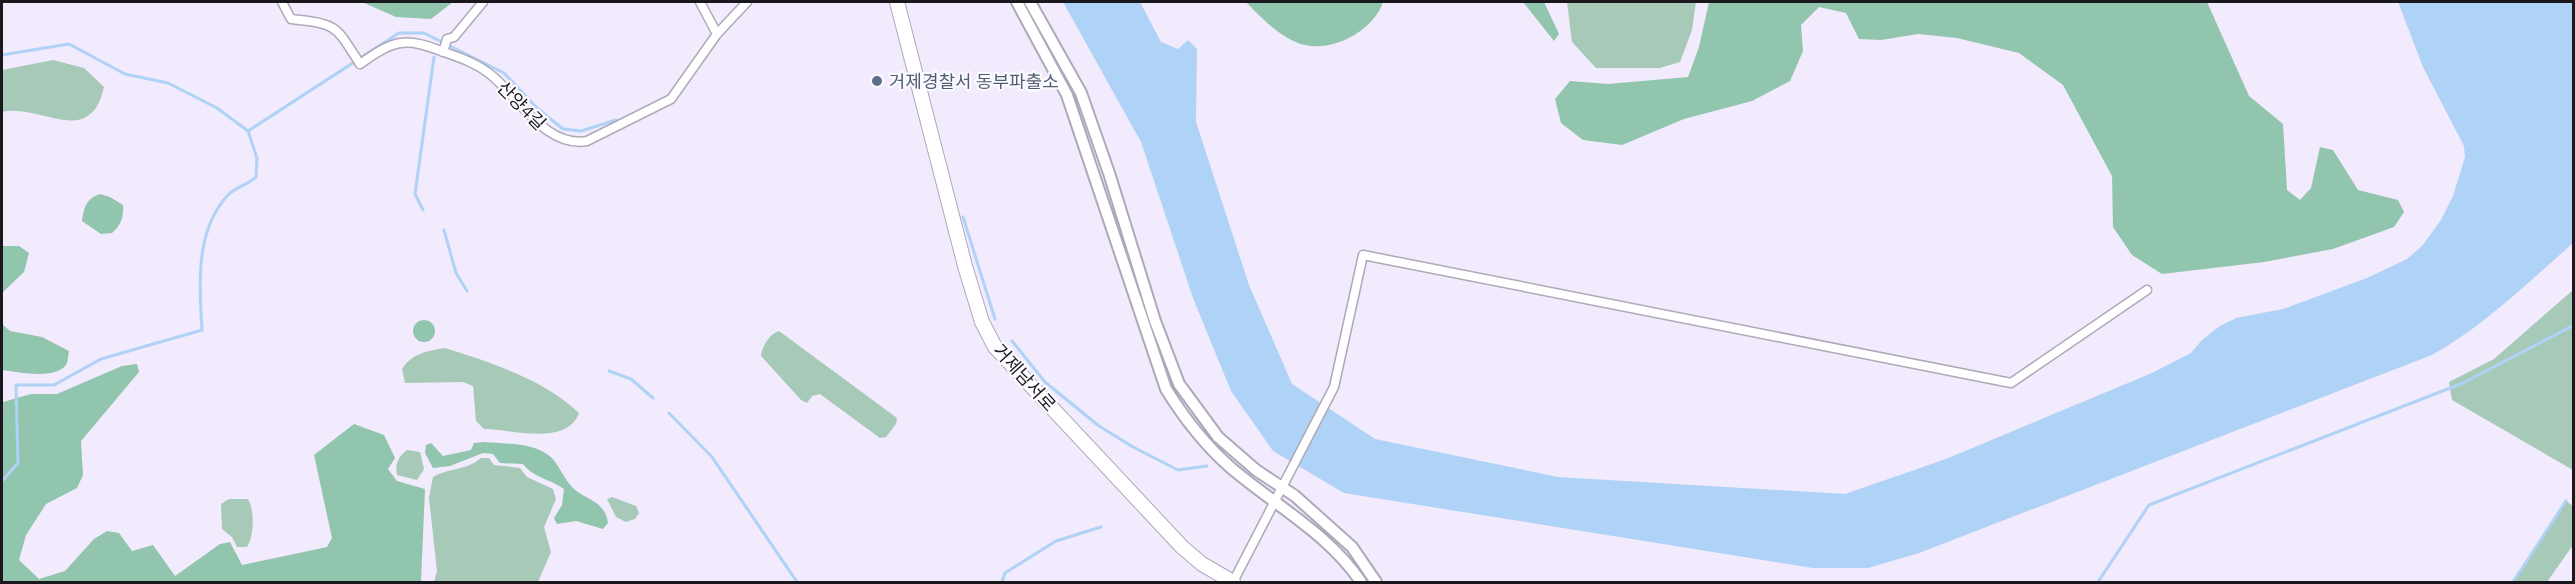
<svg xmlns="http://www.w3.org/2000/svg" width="2575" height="584" font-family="Ubuntu,'Noto Sans KR',sans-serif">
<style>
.green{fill:#a7c9b8}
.forest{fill:#91c5ad}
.water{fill:#afd2f7}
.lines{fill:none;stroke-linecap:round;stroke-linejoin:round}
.stream{stroke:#afd2f7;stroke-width:3}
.minor-casing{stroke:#afa8b9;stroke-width:11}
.tertiary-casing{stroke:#afa8b9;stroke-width:14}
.primary-casing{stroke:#afa8b9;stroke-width:16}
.minor{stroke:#fff;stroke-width:8}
.tertiary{stroke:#fff;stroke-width:10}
.primary{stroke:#fff;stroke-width:14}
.service-dot{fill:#5c6f8a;stroke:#fcfafe;stroke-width:2}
.labels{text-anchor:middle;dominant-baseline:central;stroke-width:4.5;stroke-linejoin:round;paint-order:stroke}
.service-label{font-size:18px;fill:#4e5e75;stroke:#fcfafe;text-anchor:start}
.street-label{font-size:18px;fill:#1a171d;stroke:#fcfafe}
</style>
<rect width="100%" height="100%" fill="#f2eafd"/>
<path class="green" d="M1567,2H1696L1692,30L1680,62L1660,68H1596L1572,42Z
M53,60L84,68L104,87C90,150 40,103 2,112V70Z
M2573,290V470L2452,400L2449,382L2494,359Z
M779,331L897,418L896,424L886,437L880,438L820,394L812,396L807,403L801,400L761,356C762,347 769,334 779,331Z
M445,348C490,362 545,380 579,413C566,447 512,429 484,429L476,421L473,386L463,382L405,383L402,369C412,353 428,351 445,348Z
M407,450L420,452L424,469L417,480L397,475C395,464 398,457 407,450Z
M481,458H489L494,465L520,468L527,477L553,489L556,499L544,527L551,552L538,582H434L437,571L429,498L433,477C448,468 468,470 481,458Z
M612,497L636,506L639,513L635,519L626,522L616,517L607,499Z
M229,499H248C255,511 254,536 247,547H237L232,537L222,529L221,504Z
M2566,501L2573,506V545L2547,582H2513Z"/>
<path class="forest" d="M362,2H453L431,19L396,17Z
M1246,2H1383C1374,30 1334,52 1305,45C1284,41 1260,17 1246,2Z
M1523,2H1544L1559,34L1554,41Z
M1709,2H2207L2249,96L2283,124L2287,190L2300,200L2311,188L2320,147L2333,150L2358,190L2398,200L2404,212L2394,227L2333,249L2264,262L2162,274L2132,255L2113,227L2112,176L2063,85L2019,53L1957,38L1918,34L1881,40L1859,39L1846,13L1819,7L1801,25L1803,51L1790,81L1752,101L1684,119L1622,145L1583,140L1561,123L1555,99L1570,81L1608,84L1688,77L1699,47Z
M100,194L110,197L123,205C124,217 121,225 112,233L101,234L82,221C84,207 86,199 100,194Z
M2,246H19L29,253L24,272L2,293Z
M413 331a11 11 0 1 1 22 0a11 11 0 1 1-22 0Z
M2,324L10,331L42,337L69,351C68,355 68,362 66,365C55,380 17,372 2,370Z
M137,364L139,372L81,441L83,475L77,488L46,504L26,535L19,560L39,579L65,571L94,539L107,531L119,533L132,551L153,545L175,576L220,544L230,542L242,565L327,547L332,538L314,455L354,424L384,435L395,458L388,469L397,481L425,489L421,582H2L3,402L31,394H57L122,366Z
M484,442C505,444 535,442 552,458C560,467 565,481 574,489C588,501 605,501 608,523L603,529L576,521L557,524L554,518L562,505L564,489C550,479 534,478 523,464L500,463L493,454L483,453L450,466L433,468L425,453L426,445L431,443L443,456L471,450L474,443Z"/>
<path class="water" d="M1063,2H1140L1161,42L1178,49L1188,40L1197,49L1196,122L1249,285L1292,384L1375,439L1558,477L1845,494L1946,459L2152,373L2191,353L2202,340L2220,326L2236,318L2283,309L2367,278L2407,259L2422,246L2441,220L2453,196L2465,157L2464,146L2423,67L2398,2H2573V243C2529,282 2484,326 2432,355L1919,553L1868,568H1813L1344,493L1273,451L1231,391L1193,298L1141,142Z"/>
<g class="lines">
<path class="stream" d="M2,55L69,44L125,74L168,83L217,108L248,131L399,33H424L504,73L537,108L563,129L581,131L616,120
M423,210L415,194L434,57
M963,217L995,319
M444,230L456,273L467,291
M1012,341L1045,382L1099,426L1133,447L1178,470L1207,466
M609,371L631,379L653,398
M669,413L712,457L797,582
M2,481L18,463L16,385H54L101,359L202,330C199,286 195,230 228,195C235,187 248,185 256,177L257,158L248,131
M1002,582L1005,573L1056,541L1101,527
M2098,582L2149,505L2463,383L2574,325
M2513,582L2566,501"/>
<g class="minor-casing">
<path id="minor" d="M282,2L291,19C338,24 335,25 360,64C395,39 405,37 444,52C461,58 476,63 490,74C519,97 545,148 587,141L671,99L717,34L747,2
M700,2L717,34
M443,52L447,39L454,37L483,2
M1233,582L1334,387L1363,255L2011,383L2147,290"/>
</g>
<g class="tertiary-casing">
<path id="tertiary" d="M1017,2L1067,95L1166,389C1184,418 1204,444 1230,467C1274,505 1328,533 1361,582
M1030,2L1081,93L1109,173L1155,321L1179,384L1218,437L1256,470L1295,496L1352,547L1376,582"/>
</g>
<g class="primary-casing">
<path id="primary" d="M897,2L965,266L982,322L995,347L1182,547L1202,564L1233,582"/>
</g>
<use href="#minor" class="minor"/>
<use href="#tertiary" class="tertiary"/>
<use href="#primary" class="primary"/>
</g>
<circle class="service-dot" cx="877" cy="81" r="6"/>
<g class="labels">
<g class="service-label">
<text x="889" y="81">거제경찰서 동부파출소</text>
</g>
<g class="street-label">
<text transform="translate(522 105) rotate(45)">산양4길</text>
<text transform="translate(1025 377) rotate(48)">거제남서로</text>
</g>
</g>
<rect width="2575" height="584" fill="none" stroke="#1a171d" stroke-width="6"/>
</svg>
